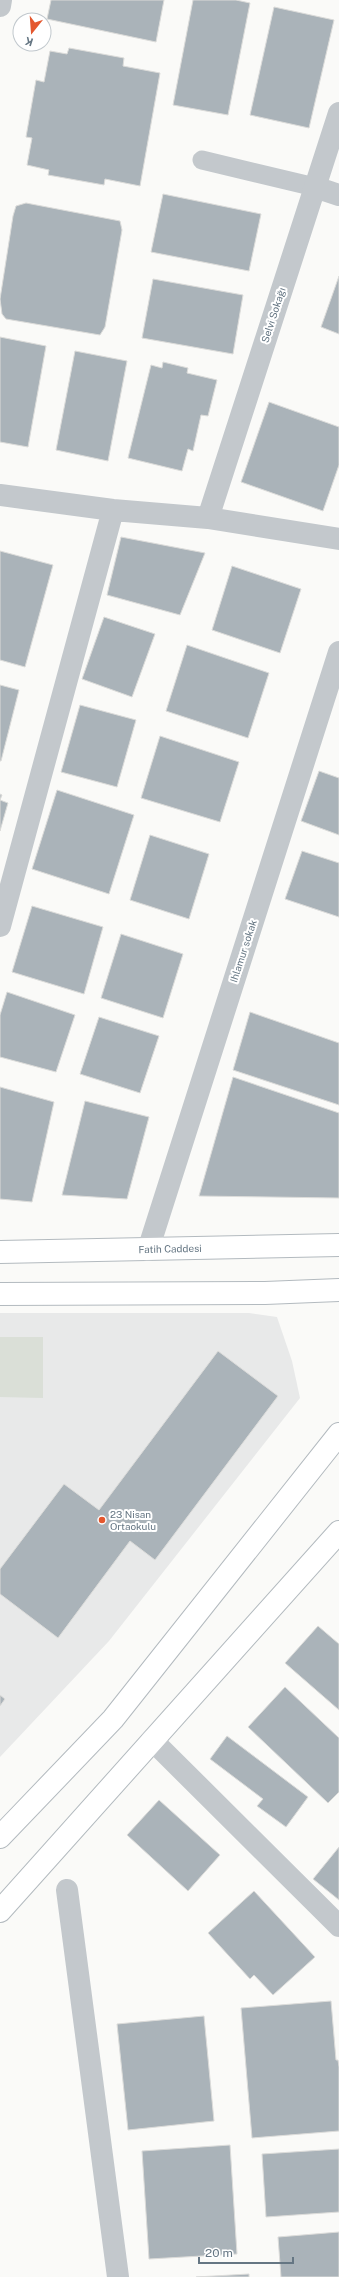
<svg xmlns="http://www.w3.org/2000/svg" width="339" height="2277" font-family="'Public Sans',sans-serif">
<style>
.built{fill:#e8e9e9}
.green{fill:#dadfd7}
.building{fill:#aab3b9;stroke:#dcdcda}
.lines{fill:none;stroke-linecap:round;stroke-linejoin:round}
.secondary-casing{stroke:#b3babf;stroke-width:24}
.service{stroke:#c3c8cc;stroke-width:19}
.minor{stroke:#c3c8cc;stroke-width:22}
.secondary{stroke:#fff;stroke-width:22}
.poi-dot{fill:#e4572e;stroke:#fff;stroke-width:1.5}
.labels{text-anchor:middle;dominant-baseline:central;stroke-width:4;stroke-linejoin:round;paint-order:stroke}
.street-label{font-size:10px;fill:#657683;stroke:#fff}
.poi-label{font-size:10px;fill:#657683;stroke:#fff;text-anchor:start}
</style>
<rect width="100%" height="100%" fill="#fafaf8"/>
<path class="built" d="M0,1313H249L277,1317L292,1361L300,1398L109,1641L0,1757Z"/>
<path class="green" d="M0,1337H43V1398L0,1397Z"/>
<path class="building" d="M51,0H164L156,42L47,19Z
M193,0H236L250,3L228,115L173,105Z
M274,7L334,20L309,128L250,115Z
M69,48L124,58L123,66L160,73L140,186L105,179L104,185L48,175L49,170L27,165L32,138L26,137L36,80L44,82L50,51L67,54Z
M163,194L261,214L249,271L151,252Z
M26,203L120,221L122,230L105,327L100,335L6,319L2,314L0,299L13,216L16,206Z
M339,276V334L321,327Z
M153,279L243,295L233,354L142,338Z
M0,337L46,346L28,447L0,442Z
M75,351L127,361L108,461L56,450Z
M163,362L188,368L187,373L217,380L208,416L201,415L193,451L188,449L182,471L128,458L151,365L162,368Z
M269,402L339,427V465L323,511L241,482Z
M121,537L205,553L180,615L107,595Z
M0,551L53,565L25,667L0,660Z
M232,566L301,589L280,653L212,630Z
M104,617L155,634L132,697L82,679Z
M187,645L269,673L248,738L166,711Z
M0,685L19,690L1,761H0Z
M80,705L136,720L117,787L61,772Z
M160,736L239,762L220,822L141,798Z
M319,771L339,778V835L301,821Z
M57,790L134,815L109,894L32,869Z
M0,794L2,795L0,800L8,803L0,831Z
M150,835L209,854L189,919L130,900Z
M302,851L339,863V917L285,899Z
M32,906L103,927L84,994L12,972Z
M121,934L183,954L163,1018L101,998Z
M7,992L75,1015L56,1072L0,1057V1015Z
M250,1012L339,1043V1105L233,1070Z
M99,1017L159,1036L140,1093L80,1074Z
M233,1077L339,1113V1198L199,1196Z
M0,1087L54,1102L32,1202L0,1199Z
M85,1101L149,1117L127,1199L62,1195Z
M218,1351L278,1396L155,1560L130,1541L58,1638L0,1594V1569L64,1484L99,1510Z
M318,1626L339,1644V1710L285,1663Z
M285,1687L339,1738V1792L328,1803L248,1727Z
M0,1695L5,1699L0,1706Z
M227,1736L308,1797L286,1827L257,1806L263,1799L210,1759Z
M159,1800L220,1855L188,1891L127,1835Z
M339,1847V1900L313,1879Z
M254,1891L315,1957L273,1995L254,1975L250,1979L208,1933Z
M331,2001L336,2060H338L339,2067V2131L252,2138L241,2008Z
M204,2016L214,2121L128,2130L117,2024Z
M230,2145L237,2254L149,2259L142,2151Z
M339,2149V2212L266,2217L262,2154Z
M339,2232V2277H281L278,2237Z
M249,2274V2277H196Z"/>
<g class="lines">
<g class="secondary-casing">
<g id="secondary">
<path id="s1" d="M0,1252L339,1245"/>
<path d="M0,1294L265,1293L339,1290"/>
<path d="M0,1837L113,1719L339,1434"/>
<path d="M0,1911L339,1532"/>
</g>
</g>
<path class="service" d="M202,160L315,187"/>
<path class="minor" d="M0,6L1,0
M315,187L339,195
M0,495L113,510L208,518L339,539
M208,518L339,113
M0,926L113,510
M148,1250L339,652
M152,1740L339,1926
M67,1890L118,2277"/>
<use href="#secondary" class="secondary"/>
</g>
<circle class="poi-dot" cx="102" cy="1520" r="4"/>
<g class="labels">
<g class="street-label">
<text transform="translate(273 315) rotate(-72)">Selvi Sokağı</text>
<text transform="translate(243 951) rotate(-72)">Ihlamur sokak</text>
<text stroke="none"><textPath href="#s1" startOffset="170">Fatih Caddesi</textPath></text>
</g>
<g class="poi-label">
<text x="110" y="1514">23 Nisan<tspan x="110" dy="12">Ortaokulu</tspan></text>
</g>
</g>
<g transform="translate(32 32) rotate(197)"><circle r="19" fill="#ffffff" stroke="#c1c8cd"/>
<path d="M0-3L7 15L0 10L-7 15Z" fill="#e4572e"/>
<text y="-6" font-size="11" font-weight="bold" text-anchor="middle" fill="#657683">K</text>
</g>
<path d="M199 2257v6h94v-6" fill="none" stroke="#657683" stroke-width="2"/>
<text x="205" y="2257" font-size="12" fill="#657683" stroke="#ffffff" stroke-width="3" paint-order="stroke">20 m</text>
</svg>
